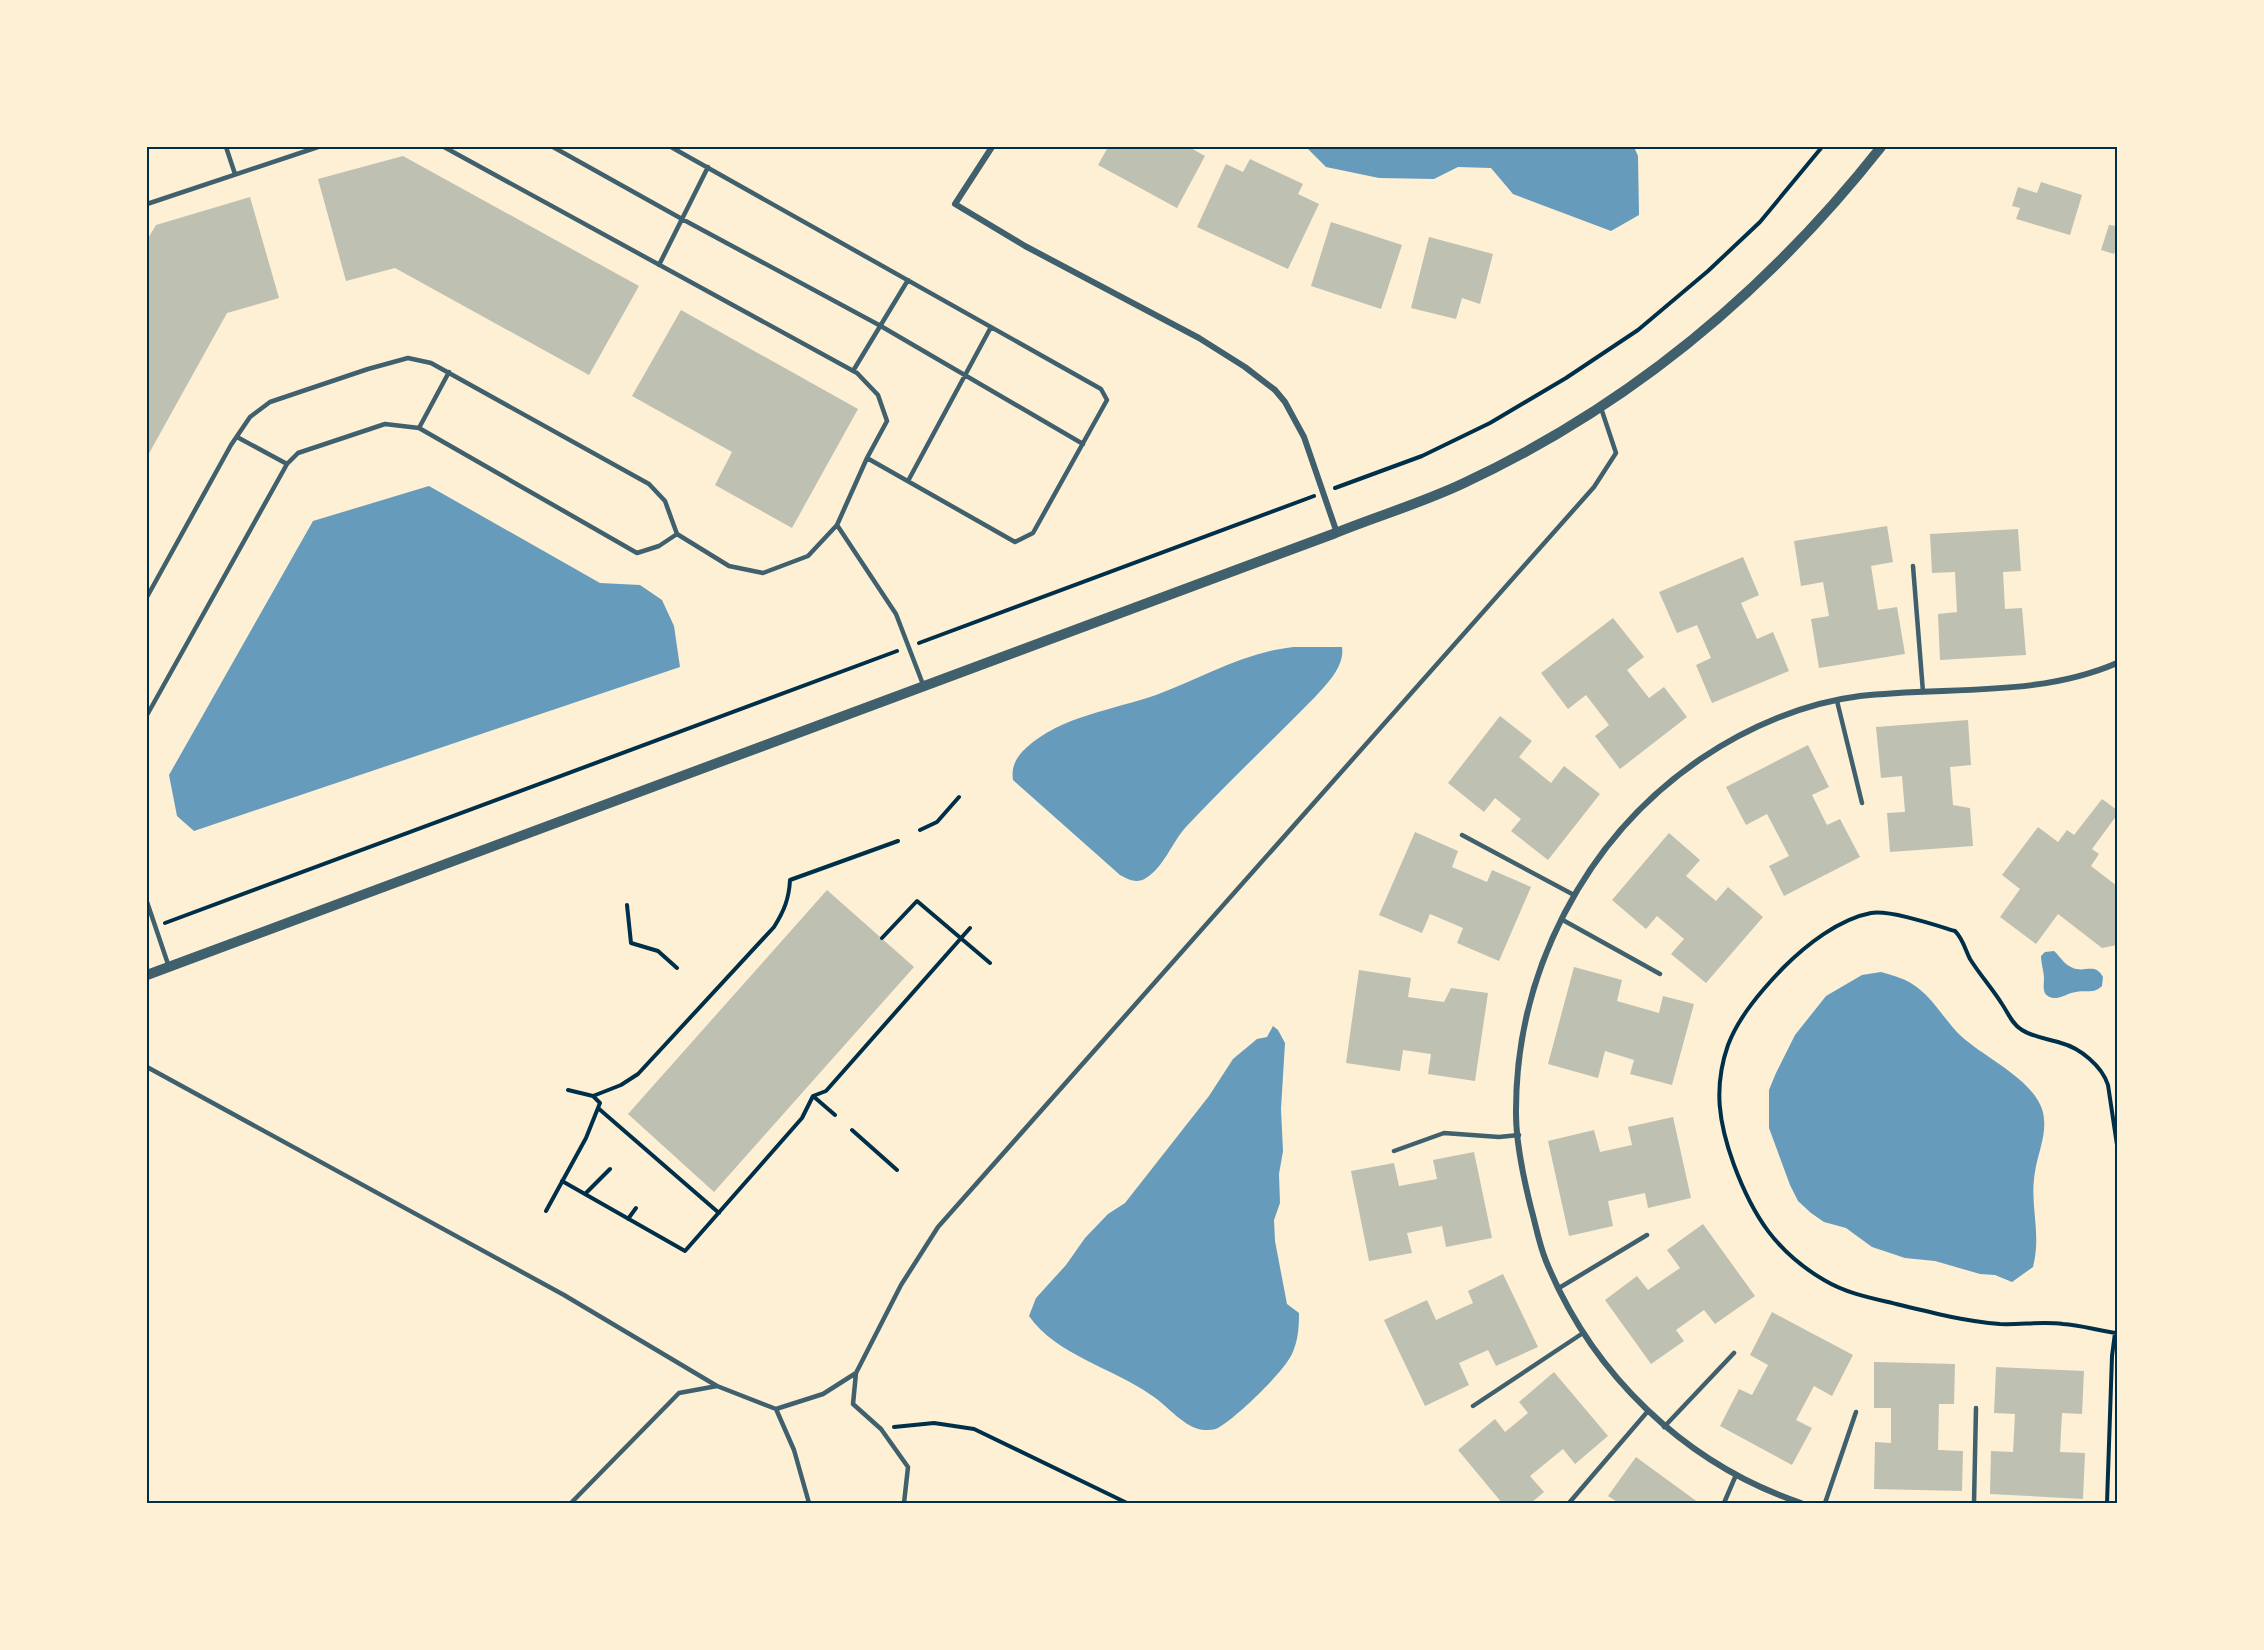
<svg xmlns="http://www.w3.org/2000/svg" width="2264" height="1650" font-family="Bitter,serif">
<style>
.water{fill:#669bbc}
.building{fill:#bec0b2}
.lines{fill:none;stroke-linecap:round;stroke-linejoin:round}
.path{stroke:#003049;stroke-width:4}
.service{stroke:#3f606c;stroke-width:4.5}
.minor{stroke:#3f606c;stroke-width:6}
.tertiary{stroke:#3f606c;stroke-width:10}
.neatline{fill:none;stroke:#003049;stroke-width:2}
</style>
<rect width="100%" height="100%" fill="#fdf0d5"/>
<path class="water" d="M1306,147H1634L1638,156L1639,215L1611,231L1513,194L1491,168L1458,167L1434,179L1379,178L1326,167Z
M429,486L600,583L640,585L662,600L674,626L680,667L194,831L177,816L169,775L313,521Z
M1294,647H1342C1345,666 1327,684 1315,697C1272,741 1227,783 1185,828C1172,843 1163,868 1146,878C1137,884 1129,880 1120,875L1013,780C1011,767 1016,757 1026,748C1061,716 1113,710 1156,695C1202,678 1244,652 1294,647Z
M2054,951C2061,957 2063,964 2073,968C2085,973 2095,962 2103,977L2102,986C2094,994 2087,990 2076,992C2068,993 2060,999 2053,998C2041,996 2044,986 2044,978C2044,973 2041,962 2041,956L2045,952Z
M1881,972C1895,976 1907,979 1918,988C1935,1001 1946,1022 1961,1036C1985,1058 2031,1078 2042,1109C2049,1131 2038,1151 2035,1172C2029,1206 2042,1232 2033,1267L2012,1282L1995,1275L1980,1274L1935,1261L1905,1258L1872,1247L1846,1228L1824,1222L1811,1213L1798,1201L1790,1185L1769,1128V1090L1776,1073L1795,1035L1826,996L1862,975Z
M1273,1026L1278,1030L1285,1043L1281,1109L1283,1151L1279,1174L1280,1203L1274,1220L1275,1241L1287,1304L1299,1313C1299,1328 1298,1341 1292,1354C1283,1373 1236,1418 1218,1428C1214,1430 1209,1430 1204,1430C1185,1429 1167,1405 1151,1395C1113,1368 1056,1355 1029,1316L1036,1298L1066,1265L1085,1238L1108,1214L1125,1203L1209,1096L1233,1059L1257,1039L1267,1037Z"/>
<path class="building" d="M1108,147H1189L1205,156L1177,208L1098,165Z
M403,156L639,286L589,375L395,268L346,281L318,179Z
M1250,159L1303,184L1298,194L1319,204L1288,269L1197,227L1226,164L1243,172Z
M2041,182L2082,195L2070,235L2016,219L2020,208L2012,206L2018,187L2037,193Z
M250,197L279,298L227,313L147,457V240L156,225Z
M1331,222L1402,245L1381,309L1311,286Z
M2109,225L2117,226V246L2114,254L2101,250Z
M1429,237L1493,254L1480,304L1462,298L1456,319L1411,308Z
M681,310L858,409L792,528L715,485L732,452L632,396Z
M1887,526L1893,562L1871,566L1878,610L1897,607L1905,654L1819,668L1811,619L1829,616L1823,582L1801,586L1794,541Z
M2018,529L2021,571L2003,572L2005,609L2022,608L2026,655L1940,660L1938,614L1957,612L1955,572L1932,573L1930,534Z
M1743,557L1759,595L1741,603L1757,639L1773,632L1789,671L1712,703L1696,665L1711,658L1697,625L1677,633L1659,592Z
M1613,618L1644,657L1627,670L1649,698L1664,687L1687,717L1620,769L1595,736L1609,725L1586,695L1568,709L1541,673Z
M1500,716L1532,741L1519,757L1551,783L1564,766L1600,794L1548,860L1511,831L1521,819L1495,798L1484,812L1448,783Z
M1968,720L1971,765L1950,767L1953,805L1970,808L1973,846L1890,852L1887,813L1905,812L1902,776L1881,778L1876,727Z
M1808,745L1829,787L1812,795L1827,825L1840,819L1860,857L1784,896L1769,866L1789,856L1767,814L1746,825L1726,787Z
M2102,799L2117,810V815L2092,849L2099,854L2091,866L2117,886V945L2102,948L2058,914L2036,944L2000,917L2020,889L2002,875L2038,827L2058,842L2067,830L2074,835Z
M1415,832L1458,851L1452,867L1487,882L1492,870L1531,887L1499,961L1457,943L1463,928L1430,914L1422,933L1379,915Z
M1669,833L1700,860L1686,876L1716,901L1728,887L1763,917L1706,983L1671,954L1684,939L1657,916L1646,929L1612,900Z
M827,890L914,967L714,1192L628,1114Z
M1574,967L1622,980L1617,1001L1659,1013L1663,996L1694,1004L1672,1085L1630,1074L1634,1060L1605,1051L1598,1078L1548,1064Z
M1359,970L1411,978L1408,997L1444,1002L1451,988L1488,993L1475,1081L1428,1074L1431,1054L1403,1050L1400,1071L1346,1063Z
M1673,1117L1691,1198L1648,1208L1645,1193L1608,1201L1613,1226L1569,1236L1548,1141L1594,1130L1600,1152L1632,1145L1628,1127Z
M1474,1152L1492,1238L1446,1247L1442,1226L1407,1233L1412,1253L1369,1261L1351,1171L1394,1163L1399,1186L1437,1179L1433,1160Z
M1703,1224L1755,1296L1715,1324L1704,1310L1676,1330L1684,1341L1651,1364L1605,1300L1637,1276L1648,1290L1680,1268L1667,1250Z
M1503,1274L1538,1347L1496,1366L1488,1350L1459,1363L1469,1385L1425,1406L1384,1320L1427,1300L1436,1320L1473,1303L1468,1291Z
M1772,1312L1853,1355L1832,1396L1814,1386L1796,1420L1812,1428L1792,1465L1720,1426L1739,1389L1752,1395L1768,1365L1750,1355Z
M1874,1362L1955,1364L1954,1404H1939L1938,1450L1963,1451L1962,1491L1874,1489L1875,1442L1891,1443V1408H1874Z
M1996,1367L2084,1371L2082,1414L2062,1413L2060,1452L2085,1453L2083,1499L1990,1494L1991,1451L2013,1452L2015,1414L1994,1413Z
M1554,1372L1608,1436L1575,1464L1563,1449L1530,1476L1544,1492L1531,1503H1502L1458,1450L1495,1419L1505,1432L1528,1413L1519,1402Z
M1636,1457L1699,1503H1619L1608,1496Z"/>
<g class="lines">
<path class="path" d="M1335,488L1422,456L1490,423L1566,378L1638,330L1708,271L1760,222L1822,147
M919,643L1314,496
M920,830L937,822L959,797
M627,905L631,943L658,951L677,968
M165,923L897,651
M882,938L917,901L990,963
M568,1090L593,1096L621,1085L638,1074L774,927C784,911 789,899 790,880L898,841
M813,1096L835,1115
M598,1108L719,1213
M852,1130L897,1170
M2117,1145L2108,1085C2102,1066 2080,1048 2061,1043C2048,1039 2033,1037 2022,1030C2012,1024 2008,1013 2002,1004C1992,988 1980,975 1970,959C1965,949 1963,939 1955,931C1935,925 1891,910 1871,913C1839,919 1806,945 1783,968C1762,990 1739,1016 1728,1045C1713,1088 1719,1124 1734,1165C1753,1216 1776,1252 1824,1280C1844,1292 1866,1297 1888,1302C1925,1311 1962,1321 2000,1324C2021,1325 2042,1321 2063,1324C2081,1325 2099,1331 2117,1333
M562,1181L685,1251L802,1118L813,1096L826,1091L970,928
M585,1194L610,1169
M546,1211L586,1138L600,1103L593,1096
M628,1219L636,1208
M894,1427L934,1423L974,1429L1127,1503
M2107,1503L2112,1356L2115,1333"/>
<path class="service" d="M226,147L235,174
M444,147L857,373L878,395L887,421L867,458
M553,147L682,219L879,325L1083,444
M671,147L1101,389L1107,400L1033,533L1015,542L867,458L837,525L896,614L924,687
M147,204L318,147
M659,265L708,167
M853,371L908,280
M419,428L449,372
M237,437L287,464
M908,481L991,327
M1913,566L1923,692
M147,597L231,445L250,417L270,402L368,369L408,358L431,363L649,484L665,501L677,534
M1837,701L1862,803
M147,715L287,464L298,453L385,424L419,428L637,553L659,546L677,534L729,566L763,573L808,556L837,525
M1462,835L1574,895
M147,902L169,967
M1561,919L1660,974
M147,1067L564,1295L717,1386
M1394,1151L1444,1133L1499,1137L1519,1135
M1559,1288L1647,1235
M1473,1406L1583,1333
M776,1409L794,1450L809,1503
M1664,1427L1734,1353
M571,1503L679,1393L717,1386L776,1409L823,1394L856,1373
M904,1503L908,1467L881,1429L853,1404L856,1373L901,1285L938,1227L1594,487L1616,453L1601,408
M1569,1503L1648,1411
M1724,1503L1736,1475
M1825,1503L1856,1412
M1974,1503L1976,1408"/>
<path class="minor" d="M992,147L955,204L1025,246L1199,338L1245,367L1275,390L1285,402L1304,437L1337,533
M1801,1503C1685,1464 1592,1374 1546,1261C1539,1244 1536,1226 1531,1208C1524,1180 1516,1143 1516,1114C1515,973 1585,837 1702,758C1748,727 1804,703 1860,696C1945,686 2037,698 2117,663"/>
<path class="tertiary" d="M147,975L1333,534C1377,516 1422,503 1464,483C1629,406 1768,290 1881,147"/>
</g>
<rect width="2264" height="1650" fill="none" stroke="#fdf0d5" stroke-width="297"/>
<rect x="148" y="148" width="1968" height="1354" class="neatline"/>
</svg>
